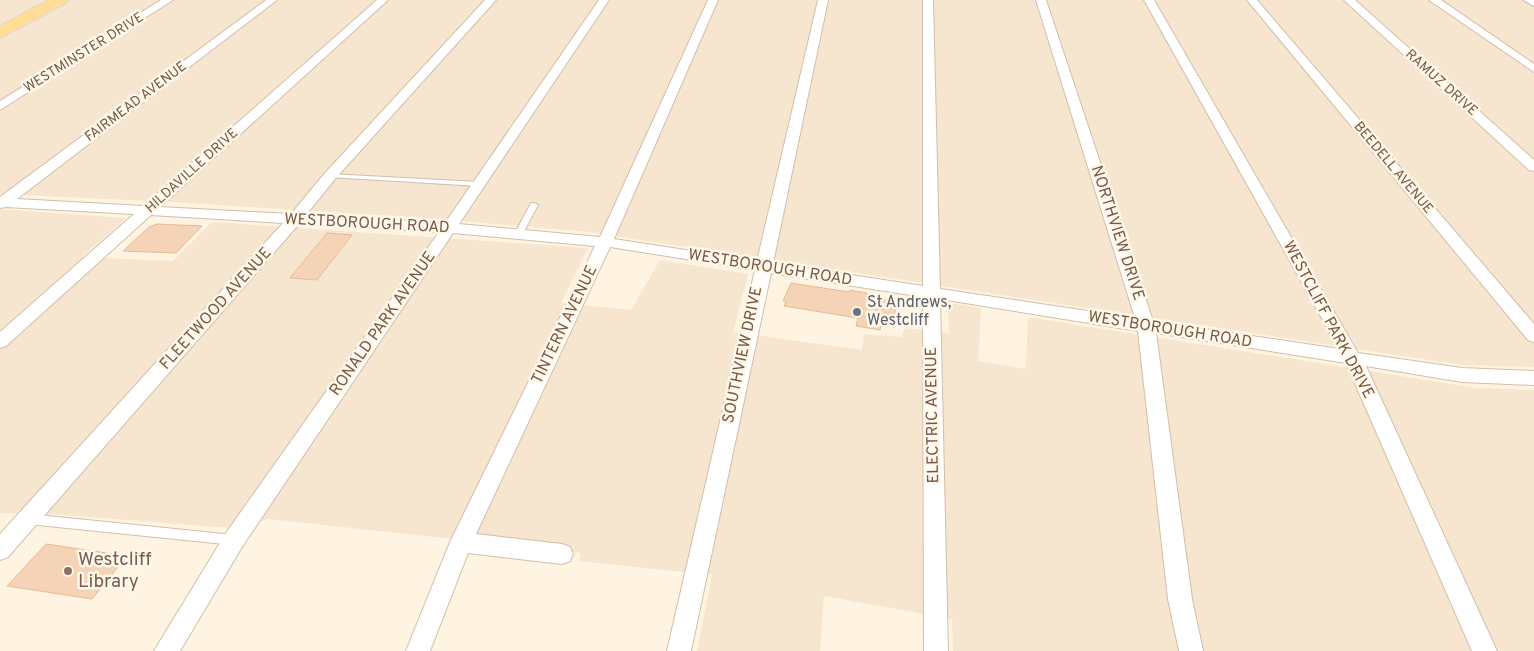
<svg xmlns="http://www.w3.org/2000/svg" width="1534" height="651" font-family="Overpass,sans-serif">
<style>
.residential{fill:#f6e6cf}
.building{fill:#f5d3b6;stroke:#e9ba96}
.lines{fill:none;stroke-linecap:round;stroke-linejoin:round}
.lane-casing{stroke:#d2beaa;stroke-width:2}
.street-casing{stroke:#d2beaa;stroke-width:2}
.primary-casing{stroke:#ded7d3;stroke-width:2}
.lane{fill:#fff;fill-rule:evenodd}
.street{fill:#fff;fill-rule:evenodd}
.primary{fill:#ffdd97;fill-rule:evenodd}
.worship-dot{fill:#6b7280;stroke:#fff7e9;stroke-width:2}
.education-dot{fill:#8d6e63;stroke:#fff7e9;stroke-width:2}
.labels{text-anchor:middle;dominant-baseline:central;stroke-width:5;stroke-linejoin:round;paint-order:stroke}
.far-street-label{font-size:14px;fill:#775a46;stroke:#fff7e9}
.street-label{font-size:16px;fill:#775a46;stroke:#fff7e9}
.worship-label{font-size:16px;fill:#5b616d;stroke:#fff7e9;text-anchor:start}
.near-education-label{font-size:19px;fill:#785e54;stroke:#fff7e9;text-anchor:start}
</style>
<rect width="100%" height="100%" fill="#fef4e1"/>
<path class="residential" d="M0,0H52L0,28Z
M69,0H1534V367L1462,365L588,232L439,219L171,202L0,194V39Z
M0,209L126,218L82,257L173,261L212,222L588,248L561,303L631,310L660,260L748,274L733,332L862,350L864,334L902,337L904,328L949,333L948,303L981,308L978,361L1026,369L1028,317L1476,388L1534,390V651H953L952,619L824,596L820,651H697L712,575L579,561L581,553L269,519L229,528L52,514L0,513Z"/>
<path class="building" d="M157,224L202,226L176,253L123,251L149,227Z
M327,233L352,235L317,280L290,278Z
M791,283L849,292L850,290L867,293V297L897,302L894,318L888,317L886,324L882,323L880,330L856,326L858,318L784,306L786,301H783Z
M46,544L127,556L92,599L7,586Z"/>
<g class="lines">
<g class="lane-casing">
<path id="lane" d="M330,174L479,182L483,184L479,186L328,177L326,176Z
M531,203H534L538,205L521,237H515L514,235Z
M28,514L234,535L238,537L240,540L238,543L234,545L28,524L24,522L23,519L24,516Z"/>
</g>
<g class="street-casing">
<path id="street" d="M161,0H173L0,110V101Z
M266,0H277L17,199L143,206L377,0H388L160,207L291,214L325,173L485,0H496L335,179L306,215L445,223L599,0H609L459,224L600,237L708,0H718L614,239L757,261L818,0H828L773,263L923,286V0H933L940,289L1135,318L1036,0H1046L1153,321L1339,349L1144,0H1154L1358,353L1462,368L1534,371V385L1462,382L1366,366L1497,651H1472L1346,363L1156,333L1192,599L1203,651H1179L1168,599L1138,331L940,299L948,651H924L923,297L771,273L691,651H667L755,270L610,247L476,534L562,544L570,547L573,554L570,561L562,564L468,553L430,651H406L450,542L595,246L453,233L242,547L180,651H154L226,533L439,232L299,224L8,557L0,560V534L283,223L151,215L6,346L0,348V332L134,214L6,207L0,208V197Z
M1247,0H1257L1534,324V342L1528,340Z
M1344,0H1355L1534,160V171L1529,170Z
M1429,0H1441L1534,64V72Z
M1523,0H1534V6Z"/>
</g>
<g class="primary-casing">
<path id="primary" d="M48,0H68L66,3L0,38V26Z"/>
</g>
<use href="#lane" class="lane"/>
<use href="#street" class="street"/>
<use href="#primary" class="primary"/>
</g>
<circle class="worship-dot" cx="857" cy="312" r="5"/>
<circle class="education-dot" cx="68" cy="571" r="5"/>
<g class="labels">
<g class="far-street-label">
<text transform="translate(84 53) rotate(-32)">WESTMINSTER DRIVE</text>
<text transform="translate(1441 83) rotate(42)">RAMUZ DRIVE</text>
<text transform="translate(136 102) rotate(-37)">FAIRMEAD AVENUE</text>
<text transform="translate(1393 168) rotate(50)">BEEDELL AVENUE</text>
<text transform="translate(192 171) rotate(-42)">HILDAVILLE DRIVE</text>
</g>
<g class="street-label">
<text transform="translate(367 224) rotate(3)">WESTBOROUGH ROAD</text>
<text transform="translate(1117 233) rotate(72)">NORTHVIEW DRIVE</text>
<text transform="translate(770 268) rotate(9)">WESTBOROUGH ROAD</text>
<text transform="translate(216 309) rotate(-48)">FLEETWOOD AVENUE</text>
<text transform="translate(1328 320) rotate(62)">WESTCLIFF PARK DRIVE</text>
<text transform="translate(383 324) rotate(-55)">RONALD PARK AVENUE</text>
<text transform="translate(565 325) rotate(-64)">TINTERN AVENUE</text>
<text transform="translate(1170 330) rotate(9)">WESTBOROUGH ROAD</text>
<text transform="translate(743 355) rotate(-78)">SOUTHVIEW DRIVE</text>
<text transform="translate(933 415) rotate(-91)">ELECTRIC AVENUE</text>
</g>
<g class="worship-label">
<text x="867" y="303">St Andrews,<tspan x="867" dy="18">Westcliff</tspan></text>
</g>
<g class="near-education-label">
<text x="78" y="560">Westcliff<tspan x="78" dy="22">Library</tspan></text>
</g>
</g>
</svg>
